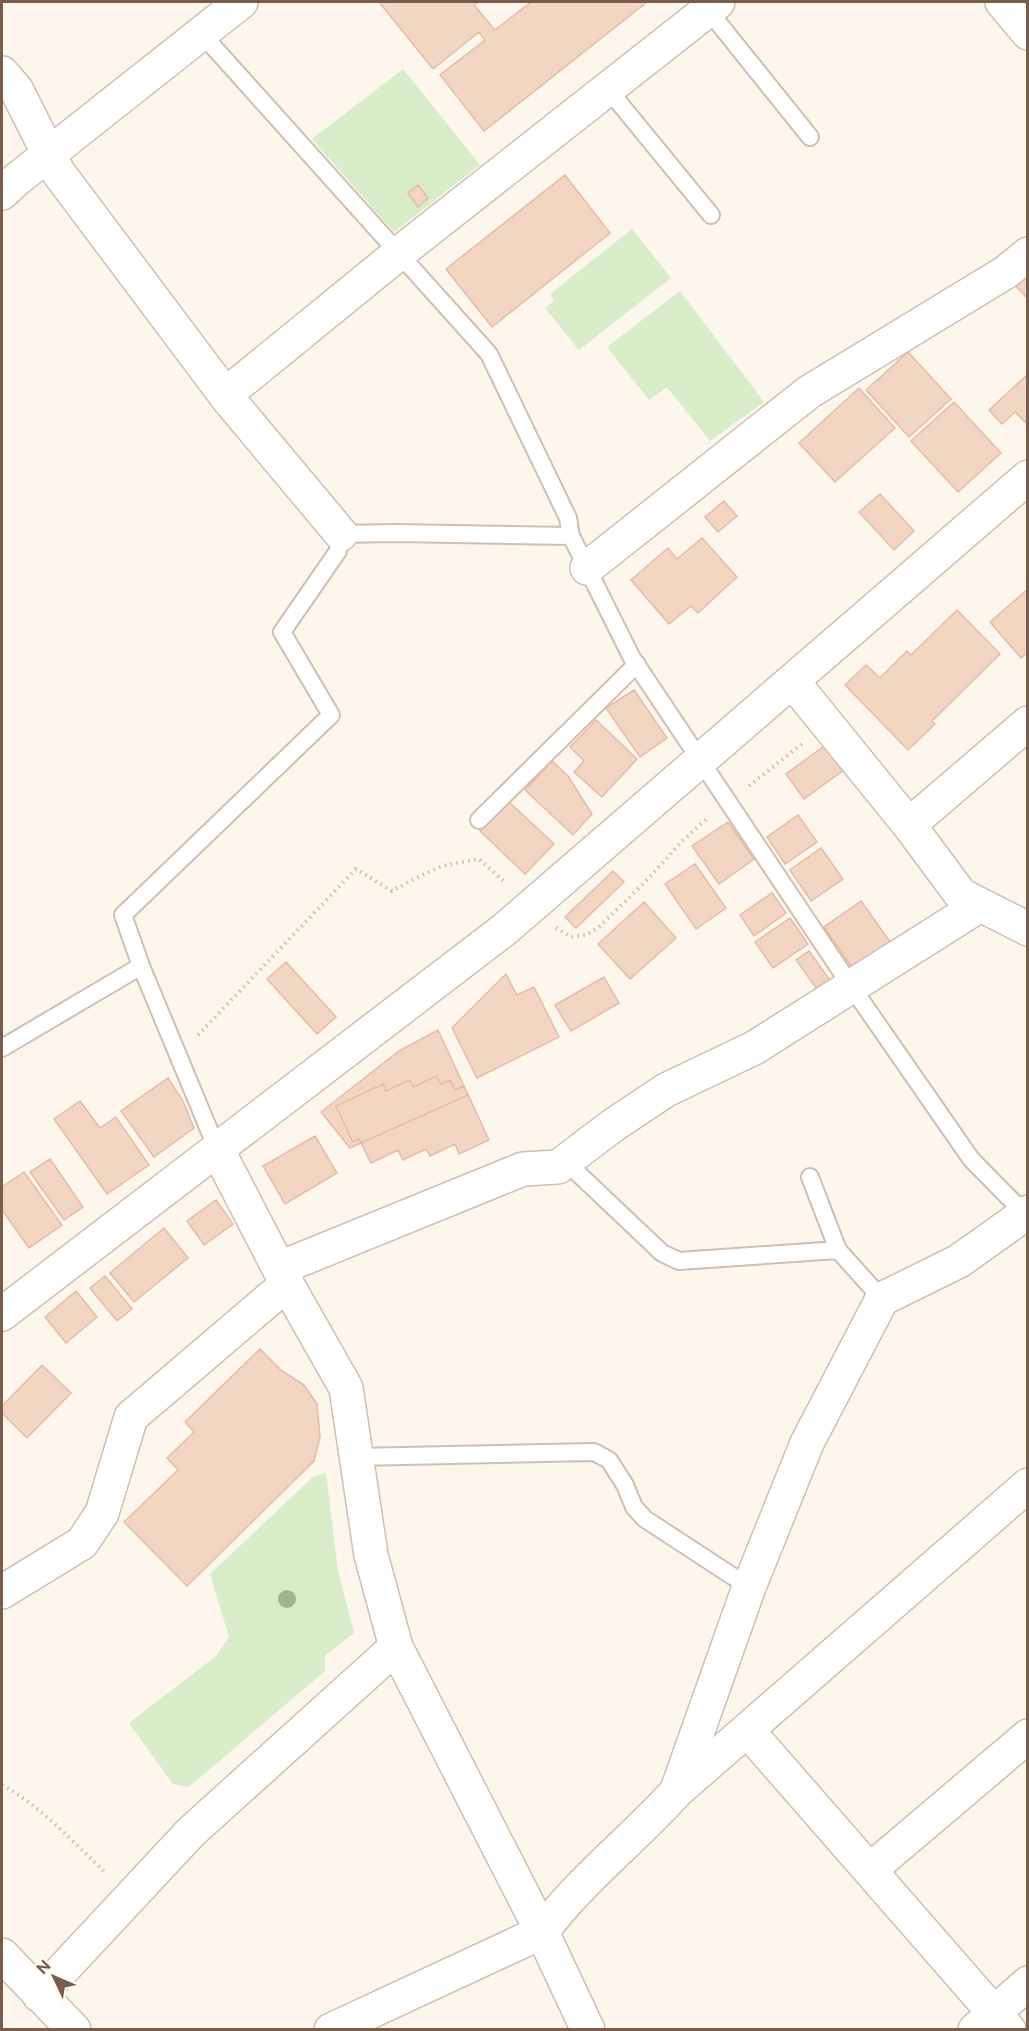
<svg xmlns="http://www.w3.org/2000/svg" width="1029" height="2031" font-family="Raleway,sans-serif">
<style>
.green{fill:#d8ecc9}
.building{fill:#f3d5c3;stroke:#e6bba3;stroke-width:1.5}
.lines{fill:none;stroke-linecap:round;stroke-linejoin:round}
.service-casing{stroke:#d1beb0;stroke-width:20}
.minor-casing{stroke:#d1beb0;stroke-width:36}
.tertiary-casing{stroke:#d1beb0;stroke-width:36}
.path{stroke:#d9b8a5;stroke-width:4;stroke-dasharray:1.5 4.5;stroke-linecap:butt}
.service{stroke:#fff;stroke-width:16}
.minor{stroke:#fff;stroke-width:33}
.tertiary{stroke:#fff;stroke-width:33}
.tree{fill:#a0b28e}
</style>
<rect width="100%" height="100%" fill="#fdf6ec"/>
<path class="green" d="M403,69L480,165L394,232L312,139Z
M632,229L671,278L579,350L545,308L554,301L550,294Z
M680,291L764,402L710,441L667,387L649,400L607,347Z
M326,1473L338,1571L354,1633L325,1656V1671L189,1787L173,1784L129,1723L216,1656L229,1637L210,1574L313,1477Z"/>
<path class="building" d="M379,2H478L474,5L495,30L531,2H647L484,131L440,75L485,40L479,32L433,69Z
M565,175L610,233L492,327L446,269Z
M418,185L428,198L418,207L408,193Z
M1028,272V299L1014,284Z
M908,352L951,399L909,437L866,390Z
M1028,374V425L1015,412L1002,424L989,410Z
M859,388L895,428L835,482L799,443Z
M954,402L1001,453L958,492L911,441Z
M880,494L914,531L894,550L859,512Z
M724,501L737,516L718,532L705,517Z
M702,538L737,577L698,613L691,606L669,624L631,580L668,548L677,559Z
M1028,589V652L1021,658L990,622Z
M957,610L1000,654L932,721L935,724L908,750L845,685L866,665L880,678L907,651L911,655Z
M634,690L667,738L640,757L606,708Z
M596,720L637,759L602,797L574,772L584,761L570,747Z
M827,744L845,769L804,799L786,774Z
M552,761L568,776L592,814L573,835L525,790Z
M508,801L554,844L525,874L480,831Z
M798,815L817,842L785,864L767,837Z
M728,822L754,859L719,884L692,846Z
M821,848L843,879L811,901L790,870Z
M695,864L726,908L696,929L665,884Z
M613,871L624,882L576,928L565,917Z
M772,893L786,913L754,936L740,915Z
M861,901L893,946L855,972L824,927Z
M644,902L676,938L630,979L598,944Z
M790,918L808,944L773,968L755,942Z
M809,951L832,983L819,992L796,960Z
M286,962L336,1017L317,1034L267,979Z
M506,974L517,995L534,987L559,1037L477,1078L452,1028Z
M604,977L619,1003L571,1031L555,1005Z
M438,1030L468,1095L350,1148L321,1112L399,1051Z
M437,1076L441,1084L450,1080L455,1090L464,1086L489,1140L459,1154L455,1144L430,1156L426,1149L403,1160L398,1150L371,1163L359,1139L353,1142L336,1106L383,1084L386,1091L410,1080L413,1087Z
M168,1078L183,1101L194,1128L154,1157L121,1111Z
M80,1101L100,1128L116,1117L149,1165L107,1194L54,1119Z
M315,1136L337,1173L285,1204L263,1166Z
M50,1159L83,1207L64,1220L30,1172Z
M24,1172L62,1225L29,1248L2,1210V1187Z
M216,1200L233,1224L204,1245L187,1221Z
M164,1228L188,1258L134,1302L110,1273Z
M105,1276L132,1309L117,1321L90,1288Z
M76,1291L97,1317L66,1343L45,1317Z
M260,1349L282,1371L304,1385L317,1404L320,1437L314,1461L187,1586L124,1522L178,1470L167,1458L194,1432L185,1422Z
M42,1365L71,1393L27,1438L2,1413V1406Z"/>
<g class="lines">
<g class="service-casing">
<path id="service" d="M708,10L810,137
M201,33L489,354L568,518L571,536
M607,88L711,215
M479,820L637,664
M2,1048L141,966
M217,1149L141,966L123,915L331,715L282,632L338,551L341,534L396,533L571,536L632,658L851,986L971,1159L1025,1214
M566,1162L662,1253L679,1261L838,1250L882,1299
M810,1177L838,1250
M356,1457L594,1452L609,1460L625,1485L634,1507L645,1519L749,1587"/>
</g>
<g class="minor-casing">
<path id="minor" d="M1002,2L1028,33
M2,73L16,89L58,172L229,400L341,534
M2,193L16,180L241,2
M225,395L398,254L718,2
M587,568L809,392L1006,272L1028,254
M793,682L909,825L961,895L1028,929
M909,825L1028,723
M217,1149L287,1284L346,1388L371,1555L396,1647L542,1932L588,2030
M280,1268L523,1169L558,1167L612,1126L666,1090L754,1048L980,905
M2,1592L82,1543L102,1513L131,1417L287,1284
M747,1730L1009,2030
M677,1790L749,1587L807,1443L882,1299L959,1261L1028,1212
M870,1870L1028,1736
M2,1955L74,2030
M39,1995L191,1832L396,1647
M331,2030L542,1932C580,1880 634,1839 677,1791L1028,1485
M975,2030L1028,1983"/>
</g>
<g class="tertiary-casing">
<path id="tertiary" d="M2,1314L505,929L1028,477"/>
</g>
<path class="path" d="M749,786L802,744
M556,928L571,937L587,935L600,926L649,878L681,842L708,818
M198,1035L356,869L392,891L414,879L442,866L479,859L506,883
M2,1785C42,1807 74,1843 107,1874"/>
<use href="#service" class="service"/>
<use href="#minor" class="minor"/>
<use href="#tertiary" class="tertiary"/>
</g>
<circle class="tree" cx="287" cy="1599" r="9"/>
<rect width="1029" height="2031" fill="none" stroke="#7a5c4d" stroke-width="6"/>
<g transform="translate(54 1977) rotate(314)" stroke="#fffaf3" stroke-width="4.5" paint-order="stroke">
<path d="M0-4.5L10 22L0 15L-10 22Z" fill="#7a5c4d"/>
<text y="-9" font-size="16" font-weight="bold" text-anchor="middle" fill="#7a5c4d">N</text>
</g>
</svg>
